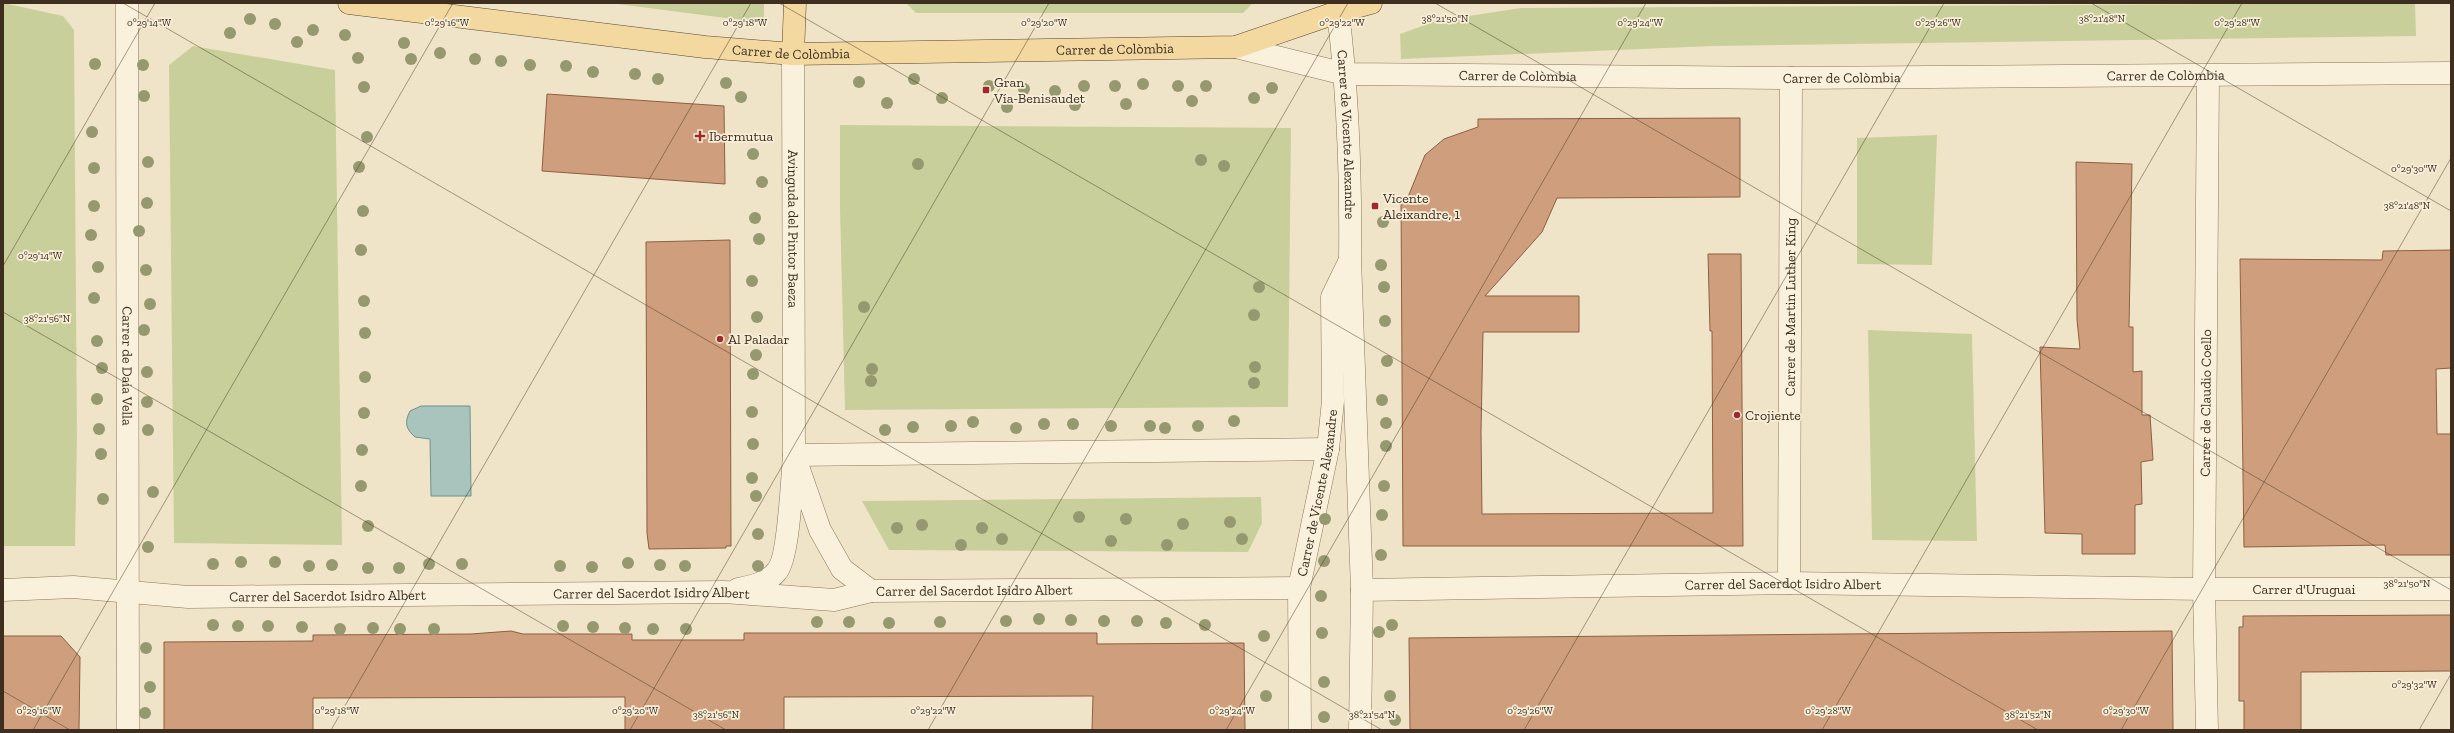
<svg xmlns="http://www.w3.org/2000/svg" width="2454" height="733" font-family="'Zilla Slab',serif">
<style>
.green{fill:#c9cf9b}
.water{fill:#a9c4bc;stroke:#6f938a}
.building{fill:#cf9f7d;stroke:#8d5f41}
.lines{fill:none;stroke-linecap:round;stroke-linejoin:round}
.minor-casing{stroke:#8d765c;stroke-width:23}
.tertiary-casing{stroke:#8d765c;stroke-width:23}
.primary-casing{stroke:#5b4430;stroke-width:23}
.minor{stroke:#faf1dc;stroke-width:22}
.tertiary{stroke:#faf1dc;stroke-width:22}
.primary{stroke:#f3d9a0;stroke-width:22}
.tree{fill:#96986f}
.ticks{fill:none;stroke:#3d2e20;stroke-width:1;stroke-opacity:0.45}
.poi-dot{fill:#9e2a2b;stroke:#f7eed8;stroke-width:1.5}
.labels{text-anchor:middle;dominant-baseline:central;stroke-width:3.5;stroke-linejoin:round;paint-order:stroke}
.street-label{font-size:14px;fill:#3d2e20;stroke:#f7eed8}
.poi-label{font-size:14px;fill:#3d2e20;stroke:#f7eed8;text-anchor:start}
.ticks-label{font-size:10px;text-anchor:middle;fill:#3d2e20;stroke:#f7eed8;stroke-width:3.5;stroke-linejoin:round;paint-order:stroke}
</style>
<rect width="100%" height="100%" fill="#f0e4c8"/>
<path class="green" d="M3,3L63,16L74,30L77,438L75,546H3Z
M610,3H764V23Z
M906,3H1253L1243,13H916Z
M2415,3L2416,36L1713,46L1401,59L1400,34L1436,21L1521,8Z
M193,46L335,70L342,545L174,543L169,65Z
M840,125L1291,128L1288,407L845,410L840,208Z
M1937,135L1932,265L1857,264V138Z
M1868,330L1972,334L1977,541L1872,540Z
M1261,497L1262,523L1248,552L889,550L862,501Z"/>
<path class="water" d="M421,406H470L471,496H431L430,439L415,437C406,429 404,423 410,411Z"/>
<path class="building" d="M547,94L724,106L725,184L542,171Z
M1740,118V197L1557,198L1542,232L1485,296H1579V332H1483L1481,432L1482,514L1713,513L1712,331H1710L1708,254H1741L1743,546H1403L1401,197H1408L1425,155L1444,139L1478,127V119Z
M2076,162L2132,164L2129,327H2133V372L2142,371V415H2150L2153,460L2141,462L2142,504L2135,505V554H2082V534L2045,533L2040,347L2080,349L2077,320Z
M730,240L731,546H726V548L649,549L647,533L646,242Z
M2451,250V368L2436,369L2437,434H2451V555H2386L2385,545L2244,547L2240,259L2382,260L2383,251Z
M2451,615V671L2301,672V730H2244V701H2239V627H2243V616Z
M511,631L523,634H632V640H744V633H1097V644L1244,643L1245,730H1092L1093,696L784,697V730H625V697L313,698V730H164V642L313,641V635L471,634Z
M2172,631L2173,730H1410L1409,638Z
M3,636H61L80,657L79,730H3Z"/>
<g class="lines">
<g class="minor-casing">
<g id="minor">
<path id="s1" d="M127,3L128,730"/>
<path id="s2" d="M1236,47L1345,74L1791,78L2451,73"/>
<path id="s3" d="M1789,583L1791,78"/>
<path d="M738,589C752,586 768,583 777,571C789,558 792,477 794,455L1328,449"/>
<path id="s4" d="M3,590L73,587L188,597L724,592L834,600L871,591"/>
<path id="s5" d="M1362,590L1789,583L2204,589H2451"/>
<path id="s6" d="M2207,730L2204,589L2208,76"/>
</g>
</g>
<g class="tertiary-casing">
<g id="tertiary">
<path id="s7" d="M1338,12C1348,94 1351,176 1350,259L1362,590L1360,730"/>
<path id="s8" d="M793,54L794,455L820,530L842,569L871,591L1299,588"/>
<path id="s9" d="M1300,730L1299,588L1328,449L1333,401L1332,297L1349,262"/>
</g>
</g>
<g class="primary-casing">
<g id="primary">
<path id="s10" d="M349,3L705,47L793,54L1236,47L1338,12L1371,3"/>
<path d="M793,54L795,3"/>
</g>
</g>
<use href="#minor" class="minor"/>
<use href="#tertiary" class="tertiary"/>
<use href="#primary" class="primary"/>
</g>
<g class="tree">
<circle cx="250" cy="19" r="6"/>
<circle cx="275" cy="24" r="6"/>
<circle cx="313" cy="30" r="6"/>
<circle cx="230" cy="33" r="6"/>
<circle cx="345" cy="35" r="6"/>
<circle cx="297" cy="42" r="6"/>
<circle cx="404" cy="43" r="6"/>
<circle cx="440" cy="53" r="6"/>
<circle cx="358" cy="58" r="6"/>
<circle cx="411" cy="59" r="6"/>
<circle cx="475" cy="59" r="6"/>
<circle cx="501" cy="61" r="6"/>
<circle cx="95" cy="64" r="6"/>
<circle cx="143" cy="65" r="6"/>
<circle cx="530" cy="65" r="6"/>
<circle cx="566" cy="66" r="6"/>
<circle cx="593" cy="72" r="6"/>
<circle cx="635" cy="74" r="6"/>
<circle cx="658" cy="79" r="6"/>
<circle cx="914" cy="79" r="6"/>
<circle cx="859" cy="82" r="6"/>
<circle cx="726" cy="83" r="6"/>
<circle cx="1143" cy="84" r="6"/>
<circle cx="989" cy="86" r="6"/>
<circle cx="1084" cy="86" r="6"/>
<circle cx="1115" cy="86" r="6"/>
<circle cx="1178" cy="86" r="6"/>
<circle cx="1206" cy="86" r="6"/>
<circle cx="364" cy="87" r="6"/>
<circle cx="1272" cy="88" r="6"/>
<circle cx="1024" cy="89" r="6"/>
<circle cx="1055" cy="91" r="6"/>
<circle cx="144" cy="96" r="6"/>
<circle cx="741" cy="97" r="6"/>
<circle cx="942" cy="98" r="6"/>
<circle cx="1254" cy="98" r="6"/>
<circle cx="1192" cy="101" r="6"/>
<circle cx="887" cy="103" r="6"/>
<circle cx="1126" cy="104" r="6"/>
<circle cx="1075" cy="105" r="6"/>
<circle cx="1007" cy="107" r="6"/>
<circle cx="92" cy="132" r="6"/>
<circle cx="367" cy="137" r="6"/>
<circle cx="753" cy="154" r="6"/>
<circle cx="1201" cy="160" r="6"/>
<circle cx="148" cy="162" r="6"/>
<circle cx="918" cy="164" r="6"/>
<circle cx="1224" cy="166" r="6"/>
<circle cx="359" cy="167" r="6"/>
<circle cx="94" cy="168" r="6"/>
<circle cx="762" cy="182" r="6"/>
<circle cx="147" cy="203" r="6"/>
<circle cx="94" cy="206" r="6"/>
<circle cx="363" cy="211" r="6"/>
<circle cx="755" cy="218" r="6"/>
<circle cx="1383" cy="222" r="6"/>
<circle cx="139" cy="231" r="6"/>
<circle cx="91" cy="235" r="6"/>
<circle cx="759" cy="239" r="6"/>
<circle cx="361" cy="250" r="6"/>
<circle cx="1381" cy="265" r="6"/>
<circle cx="98" cy="267" r="6"/>
<circle cx="146" cy="270" r="6"/>
<circle cx="752" cy="281" r="6"/>
<circle cx="1259" cy="287" r="6"/>
<circle cx="1384" cy="287" r="6"/>
<circle cx="94" cy="298" r="6"/>
<circle cx="364" cy="301" r="6"/>
<circle cx="150" cy="304" r="6"/>
<circle cx="864" cy="307" r="6"/>
<circle cx="1254" cy="315" r="6"/>
<circle cx="757" cy="317" r="6"/>
<circle cx="1385" cy="321" r="6"/>
<circle cx="144" cy="330" r="6"/>
<circle cx="365" cy="333" r="6"/>
<circle cx="97" cy="341" r="6"/>
<circle cx="756" cy="355" r="6"/>
<circle cx="1387" cy="361" r="6"/>
<circle cx="1255" cy="367" r="6"/>
<circle cx="102" cy="368" r="6"/>
<circle cx="872" cy="369" r="6"/>
<circle cx="147" cy="372" r="6"/>
<circle cx="753" cy="374" r="6"/>
<circle cx="365" cy="377" r="6"/>
<circle cx="871" cy="381" r="6"/>
<circle cx="1254" cy="383" r="6"/>
<circle cx="97" cy="399" r="6"/>
<circle cx="1382" cy="400" r="6"/>
<circle cx="147" cy="402" r="6"/>
<circle cx="752" cy="412" r="6"/>
<circle cx="364" cy="413" r="6"/>
<circle cx="1234" cy="421" r="6"/>
<circle cx="973" cy="422" r="6"/>
<circle cx="1386" cy="423" r="6"/>
<circle cx="1044" cy="424" r="6"/>
<circle cx="1073" cy="424" r="6"/>
<circle cx="951" cy="426" r="6"/>
<circle cx="1111" cy="426" r="6"/>
<circle cx="1150" cy="426" r="6"/>
<circle cx="1198" cy="426" r="6"/>
<circle cx="913" cy="427" r="6"/>
<circle cx="1016" cy="428" r="6"/>
<circle cx="1165" cy="428" r="6"/>
<circle cx="99" cy="429" r="6"/>
<circle cx="148" cy="430" r="6"/>
<circle cx="885" cy="430" r="6"/>
<circle cx="753" cy="444" r="6"/>
<circle cx="1386" cy="446" r="6"/>
<circle cx="362" cy="450" r="6"/>
<circle cx="101" cy="454" r="6"/>
<circle cx="752" cy="478" r="6"/>
<circle cx="361" cy="486" r="6"/>
<circle cx="1384" cy="486" r="6"/>
<circle cx="153" cy="492" r="6"/>
<circle cx="756" cy="496" r="6"/>
<circle cx="103" cy="499" r="6"/>
<circle cx="1382" cy="515" r="6"/>
<circle cx="1079" cy="517" r="6"/>
<circle cx="1126" cy="519" r="6"/>
<circle cx="1325" cy="519" r="6"/>
<circle cx="1230" cy="522" r="6"/>
<circle cx="1183" cy="524" r="6"/>
<circle cx="922" cy="525" r="6"/>
<circle cx="368" cy="526" r="6"/>
<circle cx="897" cy="528" r="6"/>
<circle cx="982" cy="528" r="6"/>
<circle cx="758" cy="534" r="6"/>
<circle cx="1002" cy="539" r="6"/>
<circle cx="1242" cy="539" r="6"/>
<circle cx="1111" cy="541" r="6"/>
<circle cx="961" cy="545" r="6"/>
<circle cx="1167" cy="545" r="6"/>
<circle cx="148" cy="547" r="6"/>
<circle cx="1381" cy="555" r="6"/>
<circle cx="1324" cy="561" r="6"/>
<circle cx="241" cy="562" r="6"/>
<circle cx="275" cy="562" r="6"/>
<circle cx="628" cy="563" r="6"/>
<circle cx="213" cy="564" r="6"/>
<circle cx="429" cy="564" r="6"/>
<circle cx="462" cy="564" r="6"/>
<circle cx="332" cy="565" r="6"/>
<circle cx="660" cy="565" r="6"/>
<circle cx="309" cy="566" r="6"/>
<circle cx="560" cy="566" r="6"/>
<circle cx="685" cy="566" r="6"/>
<circle cx="758" cy="566" r="6"/>
<circle cx="592" cy="567" r="6"/>
<circle cx="368" cy="568" r="6"/>
<circle cx="399" cy="568" r="6"/>
<circle cx="1321" cy="596" r="6"/>
<circle cx="1039" cy="619" r="6"/>
<circle cx="1071" cy="620" r="6"/>
<circle cx="1006" cy="621" r="6"/>
<circle cx="1104" cy="621" r="6"/>
<circle cx="1137" cy="621" r="6"/>
<circle cx="817" cy="622" r="6"/>
<circle cx="849" cy="622" r="6"/>
<circle cx="940" cy="622" r="6"/>
<circle cx="889" cy="623" r="6"/>
<circle cx="1166" cy="623" r="6"/>
<circle cx="213" cy="625" r="6"/>
<circle cx="1205" cy="625" r="6"/>
<circle cx="1392" cy="625" r="6"/>
<circle cx="238" cy="626" r="6"/>
<circle cx="268" cy="626" r="6"/>
<circle cx="563" cy="626" r="6"/>
<circle cx="302" cy="627" r="6"/>
<circle cx="593" cy="627" r="6"/>
<circle cx="373" cy="628" r="6"/>
<circle cx="625" cy="628" r="6"/>
<circle cx="340" cy="629" r="6"/>
<circle cx="400" cy="629" r="6"/>
<circle cx="434" cy="629" r="6"/>
<circle cx="653" cy="629" r="6"/>
<circle cx="686" cy="629" r="6"/>
<circle cx="1379" cy="632" r="6"/>
<circle cx="1322" cy="633" r="6"/>
<circle cx="1264" cy="636" r="6"/>
<circle cx="146" cy="648" r="6"/>
<circle cx="1324" cy="682" r="6"/>
<circle cx="150" cy="687" r="6"/>
<circle cx="1266" cy="696" r="6"/>
<circle cx="1390" cy="696" r="6"/>
<circle cx="145" cy="713" r="6"/>
<circle cx="1324" cy="717" r="6"/>
<circle cx="1395" cy="720" r="6"/>
</g>
<path class="ticks" d="M123,3L1382,730M779,3L2038,730M1435,3L2451,590M2091,3L2451,211M3,266L155,3M3,312L726,730M3,691L70,730M33,730L453,3M331,730L751,3M630,730L1049,3M928,730L1348,3M1226,730L1646,3M1524,730L1944,3M1822,730L2242,3M2121,730L2451,158M2419,730L2451,674"/>
<g class="poi-dot">
<rect x="982" y="86" width="8" height="8" rx="2"/>
<path d="M698 130h4v4h4v4h-4v4h-4v-4h-4v-4h4z"/>
<rect x="1371" y="202" width="8" height="8" rx="2"/>
<circle cx="720" cy="339" r="4"/>
<circle cx="1737" cy="415" r="4"/>
</g>
<g class="labels">
<g class="street-label">
<text stroke="none"><textPath href="#s10" startOffset="769">Carrer de Colòmbia</textPath></text>
<text stroke="none"><textPath href="#s10" startOffset="445">Carrer de Colòmbia</textPath></text>
<text stroke="none"><textPath href="#s2" startOffset="285">Carrer de Colòmbia</textPath></text>
<text stroke="none"><textPath href="#s2" startOffset="933">Carrer de Colòmbia</textPath></text>
<text stroke="none"><textPath href="#s2" startOffset="609">Carrer de Colòmbia</textPath></text>
<text stroke="none"><textPath href="#s7" startOffset="123">Carrer de Vicente Alexandre</textPath></text>
<text stroke="none"><textPath href="#s8" startOffset="175">Avinguda del Pintor Baeza</textPath></text>
<text stroke="none"><textPath href="#s3" startOffset="276">Carrer de Martin Luther King</textPath></text>
<text stroke="none"><textPath href="#s1" startOffset="363">Carrer de Daia Vella</textPath></text>
<text stroke="none"><textPath href="#s6" startOffset="327">Carrer de Claudio Coello</textPath></text>
<text stroke="none"><textPath href="#s9" startOffset="239">Carrer de Vicente Alexandre</textPath></text>
<text stroke="none"><textPath href="#s5" startOffset="421">Carrer del Sacerdot Isidro Albert</textPath></text>
<text stroke="none"><textPath href="#s5" startOffset="942">Carrer d'Uruguai</textPath></text>
<text stroke="none"><textPath href="#s8" startOffset="665">Carrer del Sacerdot Isidro Albert</textPath></text>
<text stroke="none"><textPath href="#s4" startOffset="649">Carrer del Sacerdot Isidro Albert</textPath></text>
<text stroke="none"><textPath href="#s4" startOffset="325">Carrer del Sacerdot Isidro Albert</textPath></text>
</g>
<g class="poi-label">
<text x="994" y="82">Gran<tspan x="994" dy="16">Vía-Benisaudet</tspan></text>
<text x="709" y="136">Ibermutua</text>
<text x="1383" y="198">Vicente<tspan x="1383" dy="16">Aleixandre, 1</tspan></text>
<text x="728" y="339">Al Paladar</text>
<text x="1745" y="415">Crojiente</text>
</g>
</g>
<g class="ticks-label">
<text x="1445" y="22">38°21'50"N</text>
<text x="2102" y="22">38°21'48"N</text>
<text x="149" y="26">0°29'14"W</text>
<text x="447" y="26">0°29'16"W</text>
<text x="745" y="26">0°29'18"W</text>
<text x="1044" y="26">0°29'20"W</text>
<text x="1342" y="26">0°29'22"W</text>
<text x="1640" y="26">0°29'24"W</text>
<text x="1938" y="26">0°29'26"W</text>
<text x="2237" y="26">0°29'28"W</text>
<text x="2414" y="172">0°29'30"W</text>
<text x="2407" y="209">38°21'48"N</text>
<text x="40" y="259">0°29'14"W</text>
<text x="47" y="322">38°21'56"N</text>
<text x="2407" y="587">38°21'50"N</text>
<text x="2414" y="688">0°29'32"W</text>
<text x="39" y="714">0°29'16"W</text>
<text x="337" y="714">0°29'18"W</text>
<text x="635" y="714">0°29'20"W</text>
<text x="933" y="714">0°29'22"W</text>
<text x="1232" y="714">0°29'24"W</text>
<text x="1530" y="714">0°29'26"W</text>
<text x="1828" y="714">0°29'28"W</text>
<text x="2126" y="714">0°29'30"W</text>
<text x="716" y="718">38°21'56"N</text>
<text x="1372" y="718">38°21'54"N</text>
<text x="2028" y="718">38°21'52"N</text>
</g>
<rect width="2454" height="733" fill="none" stroke="#3d2e20" stroke-width="8"/>
</svg>
